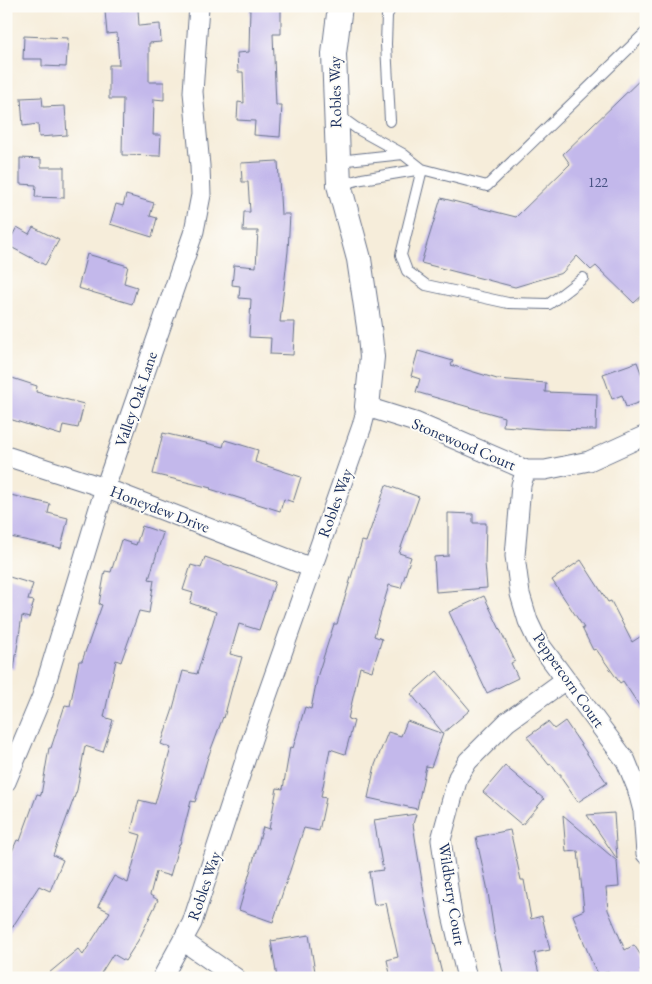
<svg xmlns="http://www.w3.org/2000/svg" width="652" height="984" font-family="'EB Garamond',serif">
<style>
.building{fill:#c3b8eb}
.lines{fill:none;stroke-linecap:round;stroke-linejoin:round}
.service-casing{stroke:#687289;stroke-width:12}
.minor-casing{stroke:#687289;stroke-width:21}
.tertiary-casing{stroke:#687289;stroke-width:26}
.service{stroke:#fff;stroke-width:10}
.minor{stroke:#fff;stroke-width:19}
.tertiary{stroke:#fff;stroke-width:24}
.labels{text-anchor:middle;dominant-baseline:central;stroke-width:4;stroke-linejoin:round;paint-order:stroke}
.number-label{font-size:14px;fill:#455181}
.street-label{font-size:16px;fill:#1b2f5e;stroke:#fdfcf7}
</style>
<rect width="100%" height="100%" fill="#fdfcf7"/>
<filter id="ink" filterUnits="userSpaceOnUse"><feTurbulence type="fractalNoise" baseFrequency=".02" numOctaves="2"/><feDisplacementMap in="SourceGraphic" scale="10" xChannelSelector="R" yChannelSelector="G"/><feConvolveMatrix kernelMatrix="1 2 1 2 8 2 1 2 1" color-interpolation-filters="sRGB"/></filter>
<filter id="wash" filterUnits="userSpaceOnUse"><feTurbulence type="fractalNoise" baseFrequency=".0096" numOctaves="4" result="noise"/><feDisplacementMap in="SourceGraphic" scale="20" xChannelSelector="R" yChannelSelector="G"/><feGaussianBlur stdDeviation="1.12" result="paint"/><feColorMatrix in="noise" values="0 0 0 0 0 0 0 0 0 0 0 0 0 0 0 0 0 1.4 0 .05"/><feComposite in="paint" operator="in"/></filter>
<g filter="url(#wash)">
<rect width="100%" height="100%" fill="#f6edda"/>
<g id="blocks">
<path class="building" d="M250,6H281V34H273L276,105H282L280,137L254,135L255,121L237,120L238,102L244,103L243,72H238L237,53L249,52Z
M138,9L139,26L160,24L161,42L149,43V82H164V100L154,99L153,135H161L160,156L122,155L123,99H109V65H119L117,33L107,34L105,11Z
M24,36L68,38L66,67L42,66V59H23Z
M646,74V292L634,303L596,266L591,270L577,256L562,273L515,287L421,263L441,198L516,217L570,164L563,154Z
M42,97L43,107L65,106L67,135L39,137L38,124L23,126L21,98Z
M20,158L41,159V167H64V198L35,197L36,185L20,184Z
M278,161L281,214H290L288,251L280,322H295L293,355L270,354L271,338L249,337L251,299L239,298L240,286L232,285L234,265L256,267L258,231H243L244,212H250L248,182H242L241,163Z
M126,195L154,203L150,216L157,218L152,237L110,224L116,204L123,206Z
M17,227L29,234L33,227L59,240L45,265L7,245Z
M87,254L128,266L124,283L137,287L132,304L78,288Z
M418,351L453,361L451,365L497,379L546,383L545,392L597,394L596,430L543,429L503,426L504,417L416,392L420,379L411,376Z
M637,362L646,386V400L626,407L622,395L612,399L603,374Z
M6,376L37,386L36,392L84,404L78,428L63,425L61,435L6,418Z
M163,433L223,447L225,440L258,450L255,462L301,477L293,502L284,499L280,511L210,489L211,488L153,474Z
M386,485L419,497L399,553L411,557L401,588L389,585L374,636L382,639L372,671L360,667L348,719L354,721L345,754L330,749L321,797L326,798L319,831L304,828L273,922L239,910L263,827L269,829L277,788L283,789L290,747L293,748L305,707L311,709L318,674L334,624H337L362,541L366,542Z
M6,494L50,504L48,513L68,518L61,548L6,536Z
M448,513L473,514V523H486L485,563L487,588L436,592L434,557L448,556Z
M142,526L163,533L149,579L154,580L149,613L139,611L121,662L116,660L104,717L113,720L103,752L85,746L77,790L53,855L63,860L50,891L39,886L6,937V865L17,840L20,841L37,794L41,795L49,748H51L65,705L70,706L79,661H82L102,605L99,604L105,571L111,572L121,540L136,545Z
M205,557L275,582L259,630L239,624L230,654L242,657L235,681L234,680L224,718L223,717L207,760L195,802L191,801L180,844H179L170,876L156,872L150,895L158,900L139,939L125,961L113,954L98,978H43L78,949L83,955L110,912L98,906L114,876L128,883L141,835L131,832L139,800L155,804L171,748L161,744L172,712L183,671L197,674L216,612L190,603L193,593L183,590L191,565L201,568Z
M581,560L608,602L611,601L632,642L646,633V716L623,681L620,683L596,649L593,650L582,628H584L552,580Z
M6,576L33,584L28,600L34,601L29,618L22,616L14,669L6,668Z
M484,596L515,661L511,663L518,678L487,693L449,612Z
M437,671L470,710L443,733L411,694Z
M407,721L443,734L431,767L426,766L417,809L368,798L375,765L388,732L401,736Z
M565,721L607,783L578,802L561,778V774H558L551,764L549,765L527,737L548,722L554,729Z
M505,766L544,799L522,825L483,792Z
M614,813L617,859L587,815Z
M416,814L413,824L417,850L427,912L443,978H391L387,960L398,957L386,903L374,905L369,872L383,870L374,820Z
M563,815L617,861L619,887L606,888L608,910L625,950L634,945L646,963V966L640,970L645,978H612L608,971L600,976L593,965L573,915L584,910L578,851L566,852Z
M510,830L521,880H524L531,919L542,916L550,950L534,953L540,978H504L494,932L487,886L476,837Z
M309,935L316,978H277L271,941Z"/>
</g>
</g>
<g filter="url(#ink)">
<use href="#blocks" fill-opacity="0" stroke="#687289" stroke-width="1"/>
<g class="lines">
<g class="service-casing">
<path id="service" d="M338,115L356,128L403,154
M390,121L386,44L387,15L392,6
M338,161L403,154L422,169L487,186L646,32
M422,169L401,255L407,271L426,285L508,303L549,304L583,278
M339,185L362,179L422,169"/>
</g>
<g class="minor-casing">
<path id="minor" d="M6,456L105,488L312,568
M526,470L521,485L515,556L520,594L528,621L538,642L626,761L637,788L643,811L646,854
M6,782L42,696L105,488L194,231L201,195L200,166L193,92L199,6
M183,941L236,978
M162,978L192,923L256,727L362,426L367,407L415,422L526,470H545L589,461L646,435
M467,978L452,915L441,840L458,777L468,761L507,722L565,680"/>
</g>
<g class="tertiary-casing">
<path id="tertiary" d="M340,6L334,54L339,185L359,259L369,327L372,357L367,407"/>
</g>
<use href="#service" class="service"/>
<use href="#minor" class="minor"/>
<use href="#tertiary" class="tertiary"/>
</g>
</g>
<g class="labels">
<g class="number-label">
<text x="598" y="182">122</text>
</g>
<g class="street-label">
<text transform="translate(335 92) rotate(-91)">Robles Way</text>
<text transform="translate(136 399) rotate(-71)">Valley Oak Lane</text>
<text transform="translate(464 444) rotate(23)">Stonewood Court</text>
<text transform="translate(335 503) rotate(-70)">Robles Way</text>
<text transform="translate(160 509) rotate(21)">Honeydew Drive</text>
<text transform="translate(569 680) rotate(55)">Peppercorn Court</text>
<text transform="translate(204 886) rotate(-71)">Robles Way</text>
<text transform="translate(452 894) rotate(81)">Wildberry Court</text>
</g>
</g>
<rect width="652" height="984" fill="none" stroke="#fdfcf7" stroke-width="25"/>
</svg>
